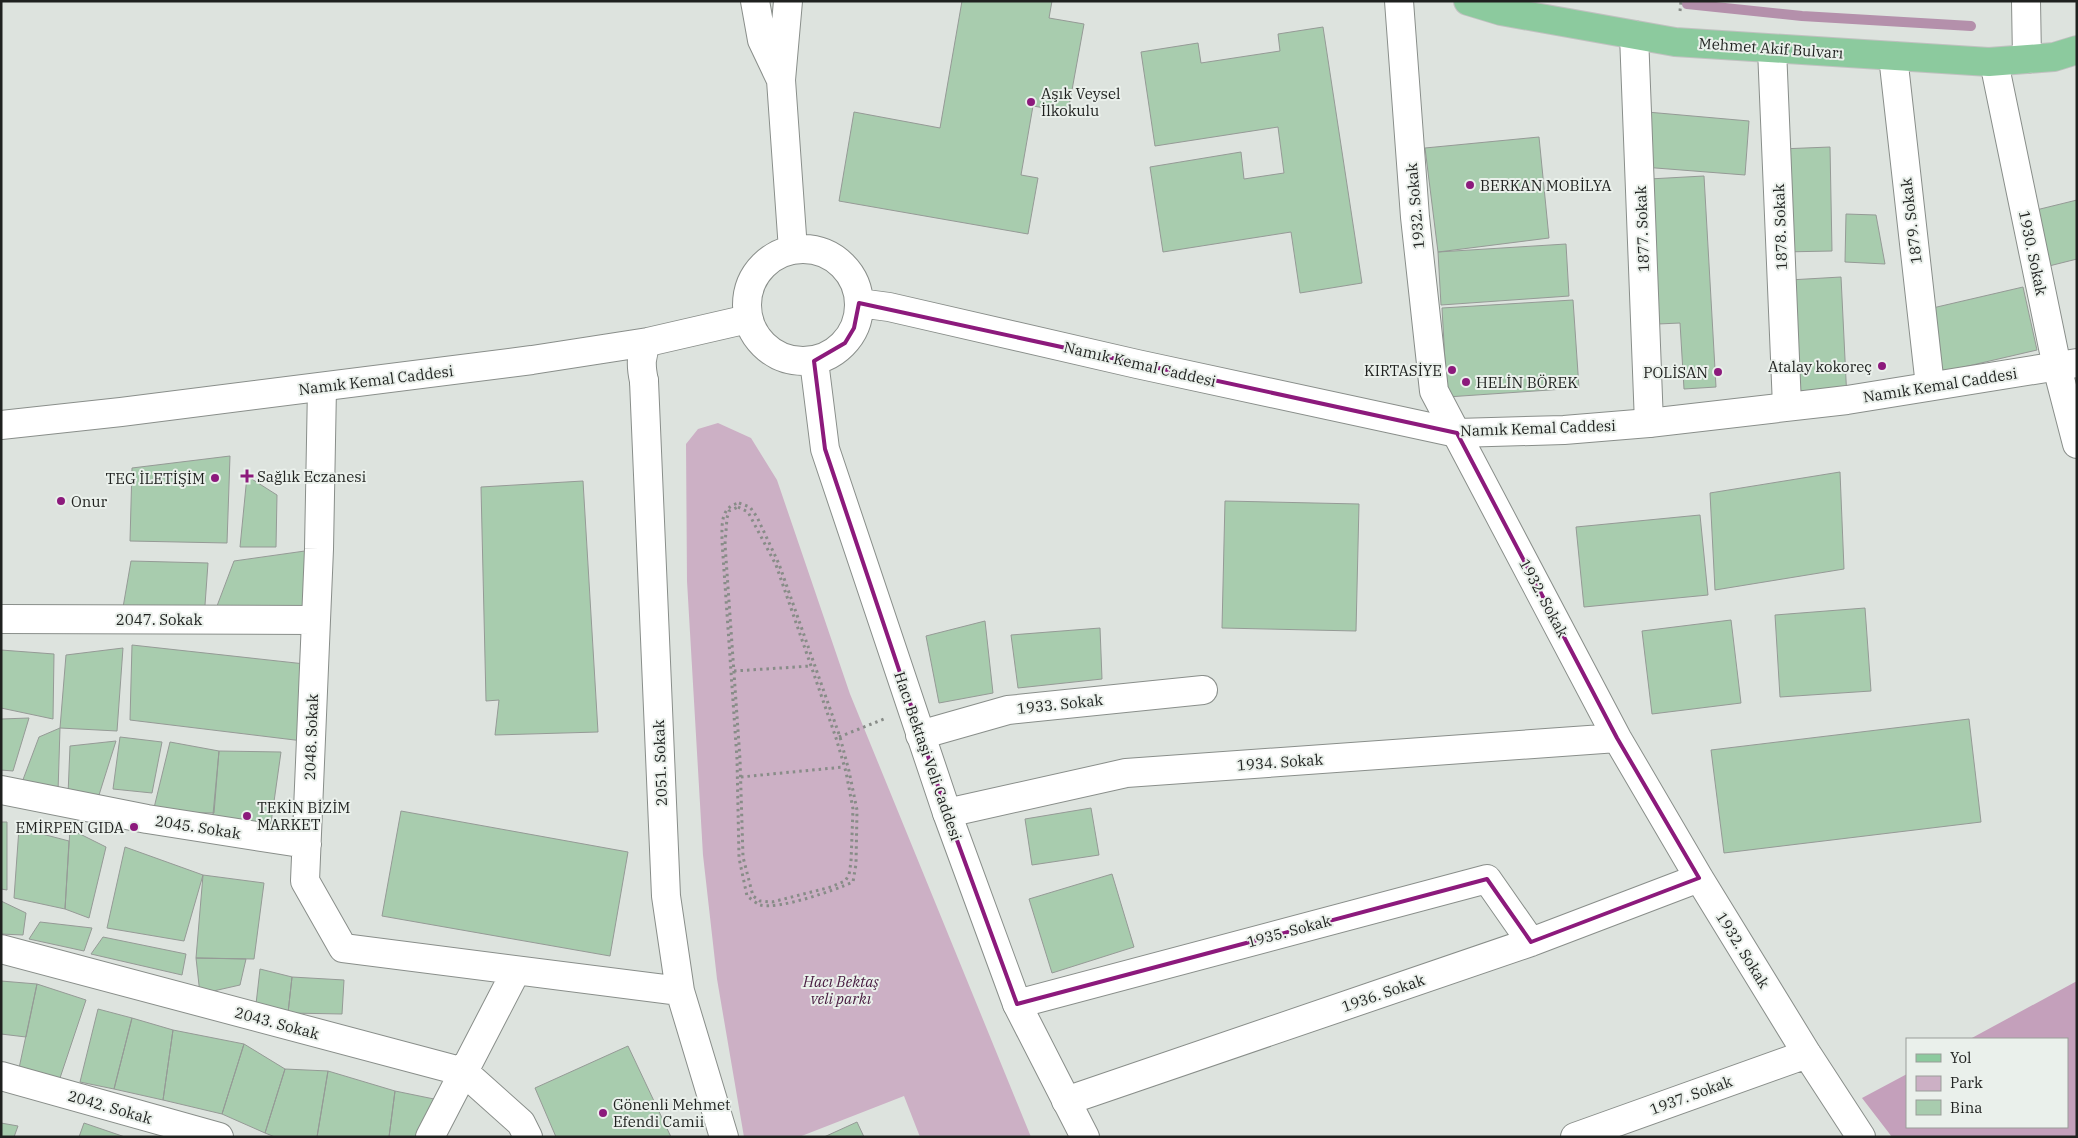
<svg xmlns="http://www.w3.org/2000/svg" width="2078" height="1138" font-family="'IBM Plex Serif',serif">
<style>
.green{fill:#ccb0c5}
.forest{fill:#c4a0bb}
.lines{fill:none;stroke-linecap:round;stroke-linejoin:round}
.stream{stroke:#b490ab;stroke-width:10}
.building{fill:#a8ccae;stroke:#959a96}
.minor-casing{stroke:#898e8a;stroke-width:30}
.tertiary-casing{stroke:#898e8a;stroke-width:30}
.primary-casing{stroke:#c0c1c0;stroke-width:30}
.path{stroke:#888c88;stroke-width:3;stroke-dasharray:2.5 4;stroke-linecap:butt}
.minor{stroke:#fff;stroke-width:28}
.tertiary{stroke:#fff;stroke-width:28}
.primary{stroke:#8cca9e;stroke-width:28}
.marked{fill:none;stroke:#8c1a7c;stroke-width:4;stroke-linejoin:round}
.poi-dot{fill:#8c1a7c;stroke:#eaf0eb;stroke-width:2}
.labels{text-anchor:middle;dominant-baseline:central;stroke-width:4;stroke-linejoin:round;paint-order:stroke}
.street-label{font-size:15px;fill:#1f211f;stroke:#eaf0eb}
.poi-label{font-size:15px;fill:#1f211f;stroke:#eaf0eb;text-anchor:start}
.park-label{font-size:15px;font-style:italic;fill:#471a3f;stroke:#eaf0eb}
</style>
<rect width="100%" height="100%" fill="#dde3de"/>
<path class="green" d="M718,423L751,438L777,480L850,694L1031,1137H920L904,1096L799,1137H744L717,979L703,855L687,581L686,444L698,429Z"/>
<path class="forest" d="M2077,981V1137H1892L1862,1098L1907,1074V1127H2067V1039H1970Z"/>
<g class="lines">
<path class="stream" d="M1687,4L1802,16L1971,26"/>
</g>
<path class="building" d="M962,1H1052L1049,18L1084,24L1068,112L1033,106L1021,175L1038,178L1028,234L839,201L854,112L940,128Z
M1323,27L1362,283L1300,293L1291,232L1163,252L1150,167L1241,152L1244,179L1284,173L1278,127L1155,146L1141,52L1198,43L1201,63L1280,51L1278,34Z
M1647,112L1749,121L1745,175L1643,167Z
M1539,137L1549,238L1438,252L1425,148Z
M1830,147L1832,251L1782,252L1780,149Z
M1704,176L1716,387L1684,389L1680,323L1658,324L1649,179Z
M2077,200V259L2045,267L2032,211Z
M1846,214L1876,215L1885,264L1845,262Z
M1566,244L1569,296L1441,305L1438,252Z
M1841,277L1847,400L1795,389L1789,280Z
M2023,287L2037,350L1938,373L1924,310Z
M1573,300L1579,388L1447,397L1442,308Z
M230,456L227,543L130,541L132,468Z
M1840,472L1844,569L1715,590L1710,493Z
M247,476L277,495L276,547H240Z
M583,481L598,732L495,735L499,700L486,701L481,487Z
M1225,501L1359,504L1356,631L1222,628Z
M1700,515L1708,595L1584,607L1576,527Z
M319,549L305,620L217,606L234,561Z
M131,561L208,563L204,619H121Z
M1865,608L1871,691L1780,697L1775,615Z
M1731,620L1741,703L1652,714L1642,631Z
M985,621L993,693L939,703L926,636Z
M1100,628L1102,679L1018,688L1011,635Z
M132,645L305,664L303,741L130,720Z
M123,648L117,731L60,728L66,655Z
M1,650L54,654L53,719L1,708Z
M29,718L13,771L1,770V719Z
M1969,719L1981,822L1724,853L1711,750Z
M60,728L58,792L21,785L39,737Z
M120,737L162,742L152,793L113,789Z
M116,741L99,795H68L70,746Z
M170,742L219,751L214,813L153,812Z
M219,751L281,752L269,837L212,825Z
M1091,808L1099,855L1032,865L1025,819Z
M401,811L628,852L610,956L382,916Z
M1,822H7V890L1,889Z
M19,828L69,841L65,909L14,898Z
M70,829L106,847L89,918L65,909Z
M125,847L203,875L184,941L107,928Z
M1112,874L1134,947L1052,973L1029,899Z
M203,875L264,883L254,959L196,958Z
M1,901L26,913L23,935L1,934Z
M40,922L92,928L84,951L29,939Z
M103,937L186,954L182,975L91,954Z
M196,958L246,959L240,985L200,994Z
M260,969L292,977L288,1013L256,1004Z
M292,977L344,980L342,1014L288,1013Z
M1,981L37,984L26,1037L1,1034Z
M37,984L86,1000L58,1084L18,1073Z
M98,1009L132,1018L114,1089L80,1082Z
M132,1018L173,1030L163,1100L114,1089Z
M173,1030L244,1044L222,1114L163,1100Z
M244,1044L285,1069L265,1133L222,1114Z
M628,1046L671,1137H556L535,1088Z
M285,1069L328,1071L317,1137H275L265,1133Z
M328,1071L395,1091L389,1137H317Z
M395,1091L434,1099L415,1137H389Z
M857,1122L864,1137H824Z
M1,1123L18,1126L14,1137H1Z
M84,1123L125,1137H79Z"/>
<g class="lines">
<g class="minor-casing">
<path id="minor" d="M1399,1L1415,217L1434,391L1617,738L1699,878L1807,1054L1861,1137
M2026,1L2027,59
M1634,35L1649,423
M1772,49L1787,406
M1893,56L1930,386
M1994,62L2057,367L2077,444
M644,381L666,896L680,991L724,1137
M322,387L319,549L305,881L343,948L680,991
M1,619L316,620
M920,735L1008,710L1203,690
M1,790L147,819L307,844
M947,813L1126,773L1617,738
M1,949L464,1072L521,1123L528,1137
M1017,1004L1487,879L1531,942
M1,1076L219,1137
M1066,1101L1531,942L1699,878
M430,1137L516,971
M1575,1137L1807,1054"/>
</g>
<g class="tertiary-casing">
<path id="tertiary" d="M755,1L762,40L781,80
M788,1L781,80L793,250
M747 305a56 56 0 1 1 112 0a56 56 0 1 1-112 0Z
M859,303L889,307L1137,364L1457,433L1564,430L1649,423L1847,400L2077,363
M814,361L825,449L947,813L1017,1004L1085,1137
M644,381C641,367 640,355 648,342
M1,425L121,412L532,360L648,342L748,319"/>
</g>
<g class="primary-casing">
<path id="primary" d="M1468,1L1501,11L1675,42L1989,62L2054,57L2077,50"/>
</g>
<path class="path" d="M1680,11L1681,1
M739,503L750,507L757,517L779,564L840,737L849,771L857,810L856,864L853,882C835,890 779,910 760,905C756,903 751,899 747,896L739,858L737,759L722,541C722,525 720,507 739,503Z
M738,507L748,512L776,565L836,738L846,772L853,809L851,862L849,875L845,881L831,887L772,902L760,901L753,896L743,857L740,759L725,544L727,518L729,511Z
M734,671L811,666
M839,737L884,719
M741,777L844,767"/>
<use href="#minor" class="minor"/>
<use href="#tertiary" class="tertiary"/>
<use href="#primary" class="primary"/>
</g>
<path class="marked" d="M859,303L1457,433L1617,738L1699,878L1531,942L1487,879L1017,1004L947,813L825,449L814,361L845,343L854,328Z"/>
<g class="poi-dot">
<circle cx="1031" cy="102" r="5"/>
<circle cx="1470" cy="185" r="5"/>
<circle cx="1882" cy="366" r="5"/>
<circle cx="1452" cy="370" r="5"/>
<circle cx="1718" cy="372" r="5"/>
<circle cx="1466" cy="382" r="5"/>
<path d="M244.5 468.5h5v5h5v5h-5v5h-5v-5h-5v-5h5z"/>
<circle cx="215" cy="478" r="5"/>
<circle cx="61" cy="501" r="5"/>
<circle cx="247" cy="816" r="5"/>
<circle cx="134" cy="827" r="5"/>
<circle cx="603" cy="1113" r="5"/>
</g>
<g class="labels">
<g class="street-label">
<text transform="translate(1771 48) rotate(4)">Mehmet Akif Bulvarı</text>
<text transform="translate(1415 206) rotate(-95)">1932. Sokak</text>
<text transform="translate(1911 221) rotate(-97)">1879. Sokak</text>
<text transform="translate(1780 227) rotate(-92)">1878. Sokak</text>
<text transform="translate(1642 229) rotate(-92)">1877. Sokak</text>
<text transform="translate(2033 253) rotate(78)">1930. Sokak</text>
<text transform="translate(1140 364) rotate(13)">Namık Kemal Caddesi</text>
<text transform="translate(376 380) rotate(-7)">Namık Kemal Caddesi</text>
<text transform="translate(1940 385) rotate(-9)">Namık Kemal Caddesi</text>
<text transform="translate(1538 428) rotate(-2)">Namık Kemal Caddesi</text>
<text transform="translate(1544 598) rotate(62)">1932. Sokak</text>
<text x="159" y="619">2047. Sokak</text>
<text transform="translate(1060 704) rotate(-6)">1933. Sokak</text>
<text transform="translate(311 737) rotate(-88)">2048. Sokak</text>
<text transform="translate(928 756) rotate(71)">Hacı Bektaşi Veli Caddesi</text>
<text transform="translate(1280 762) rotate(-4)">1934. Sokak</text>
<text transform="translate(660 763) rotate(-92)">2051. Sokak</text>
<text transform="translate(198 827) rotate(9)">2045. Sokak</text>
<text transform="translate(1289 931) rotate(-15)">1935. Sokak</text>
<text transform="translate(1743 950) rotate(58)">1932. Sokak</text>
<text transform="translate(1383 993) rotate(-19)">1936. Sokak</text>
<text transform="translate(277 1023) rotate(15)">2043. Sokak</text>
<text transform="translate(1691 1095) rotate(-20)">1937. Sokak</text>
<text transform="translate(110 1107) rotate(16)">2042. Sokak</text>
</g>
<g class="poi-label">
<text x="1041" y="93">Aşık Veysel<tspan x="1041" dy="17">İlkokulu</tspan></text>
<text x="1480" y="185">BERKAN MOBİLYA</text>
<text x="1872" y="366" text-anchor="end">Atalay kokoreç</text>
<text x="1442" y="370" text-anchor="end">KIRTASİYE</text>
<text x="1708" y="372" text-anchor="end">POLİSAN</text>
<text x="1476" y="382">HELİN BÖREK</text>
<text x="257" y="476">Sağlık Eczanesi</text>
<text x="205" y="478" text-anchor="end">TEG İLETİŞİM</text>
<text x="71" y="501">Onur</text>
<text x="257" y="807">TEKİN BİZİM<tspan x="257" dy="17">MARKET</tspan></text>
<text x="124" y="827" text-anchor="end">EMİRPEN GIDA</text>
<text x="613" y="1104">Gönenli Mehmet<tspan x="613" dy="17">Efendi Camii</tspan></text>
</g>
<g class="park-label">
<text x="841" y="981">Hacı Bektaş<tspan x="841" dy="17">veli parkı</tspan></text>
</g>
</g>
<rect width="2078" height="1138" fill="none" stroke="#1f211f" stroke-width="5"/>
<rect x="1906" y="1038" width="162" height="90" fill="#eaf0eb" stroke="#999d99"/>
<rect x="1916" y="1054" width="25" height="8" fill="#8cca9e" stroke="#999d99"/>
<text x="1950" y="1063" font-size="15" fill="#1f211f">Yol</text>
<rect x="1916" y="1076" width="25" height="15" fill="#ccb0c5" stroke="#999d99"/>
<text x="1950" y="1088" font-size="15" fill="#1f211f">Park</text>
<rect x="1916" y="1100" width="25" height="15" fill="#a8ccae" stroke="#999d99"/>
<text x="1950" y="1113" font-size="15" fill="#1f211f">Bina</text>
</svg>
